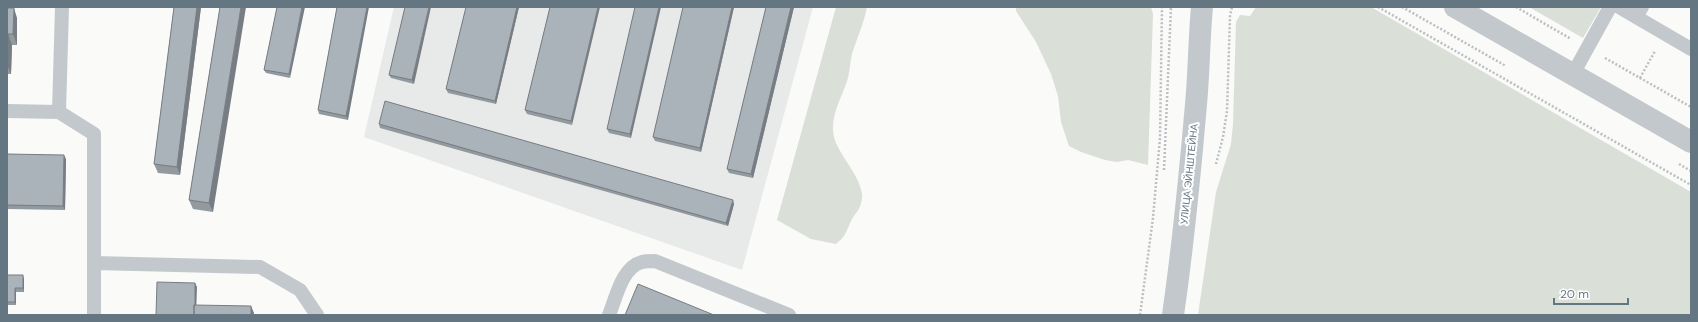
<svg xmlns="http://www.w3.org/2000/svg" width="1698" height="322" font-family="'DM Sans',sans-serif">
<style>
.built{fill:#e8e9e9}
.green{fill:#dadfd7}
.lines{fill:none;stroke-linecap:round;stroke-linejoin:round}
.path{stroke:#bbbfc2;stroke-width:2.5;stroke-dasharray:2 2;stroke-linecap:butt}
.service{stroke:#c3c8cc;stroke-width:14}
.minor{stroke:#c3c8cc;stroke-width:22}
.wall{fill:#929a9f}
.shaded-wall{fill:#777d82}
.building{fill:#aab3b9;stroke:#777d82}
.labels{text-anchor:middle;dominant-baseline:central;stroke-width:4;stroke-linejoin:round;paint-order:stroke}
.street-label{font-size:10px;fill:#657683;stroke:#fff}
</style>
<rect width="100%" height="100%" fill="#fafaf8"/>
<path class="built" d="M394,7H813L742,270L364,137Z"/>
<path class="green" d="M836,7H867C864,23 857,38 852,54C850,62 850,70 848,78C843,96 829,116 834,137C839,157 868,183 861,203C860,209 855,214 852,219C846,231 847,235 836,244L811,239L777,220Z
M1016,7H1151L1153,14L1148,165L1128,160L1117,162L1105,160L1081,152L1069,146L1061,122L1058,96L1051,74L1036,42L1016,11Z
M1256,7H1371L1691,192V315H1198L1216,192L1231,144L1233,124L1236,22L1240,15L1250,16Z
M1529,7H1601L1583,38Z"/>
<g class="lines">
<path class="path" d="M1378,7L1691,185
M1402,7L1506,66
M1516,7L1571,39
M1605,58L1691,107
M1640,78L1655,51
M1216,164L1223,137L1227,111L1230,16L1232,7
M1679,164L1691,171
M1164,170L1171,7
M1140,315L1153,218L1160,138L1162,7"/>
<path class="service" d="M1619,7L1691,49
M1636,17L1642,7
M1573,74L1610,7
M7,111L59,112L62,7
M59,112L94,134V315
M94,263L260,267L300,290L317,315
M609,315C616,298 622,267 642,262C645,261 651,261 655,261L789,315"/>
<path class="minor" d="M1455,7L1691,142
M1173,315C1183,245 1190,174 1196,104C1199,72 1199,39 1202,7"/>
</g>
<path class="wall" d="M174,7H201L180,175L158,173L154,164Z
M220,7L213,212L193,209L189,200Z
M277,7L290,78L266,73L264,70Z
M337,7L348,120L319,114L318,110Z
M405,7L414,84L391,78L389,75Z
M466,7H519L496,104L448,93L446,89Z
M550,7L572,125L527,114L525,110Z
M635,7L631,138L609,133L607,129Z
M683,7H734L701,152L655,141L653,137Z
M766,7H794L753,178L729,173L727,169Z
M7,8L17,18V45H12L11,74H7Z
M379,124L734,204L728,226L380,128Z
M7,154L66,159L65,210L7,209Z
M7,275L24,279V292H16V305H7Z"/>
<path class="shaded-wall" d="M197,7H201L180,175L177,167Z
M241,7H246L213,212L209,203Z
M302,7H305L290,78L289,74Z
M367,7H369L348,120L346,116Z
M429,7H431L414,84L412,80Z
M517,7H519L496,104L495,101Z
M598,7H600L572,125L571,121Z
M659,7H661L631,138L630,134Z
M732,7H734L701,152L700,148Z
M791,7H794L753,178L751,174Z
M14,8L17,18V45L13,34Z
M8,34L12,45L11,74L7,64Z
M64,155L66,159L65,210L63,206Z
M733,200L734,204L728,226L726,223Z
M23,275L24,279V292L23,288Z
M195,283L197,287L196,315H195Z
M15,288L16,292V305L15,302Z
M251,306L254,313V315H251Z"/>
<path class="building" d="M174,7H197L177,167L154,164Z
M220,7H241L209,203L189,200Z
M277,7H302L289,74L264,70Z
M337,7H367L346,116L318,110Z
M405,7H429L412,80L389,75Z
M466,7H517L495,101L446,89Z
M550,7H598L571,121L525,110Z
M635,7H659L630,134L607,129Z
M683,7H732L700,148L653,137Z
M766,7H791L751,174L727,169Z
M7,8H14L13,34H8L7,64Z
M385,101L733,200L726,223L379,124Z
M7,154L64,155L63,206L7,205Z
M7,275H23V288H15V302H7Z
M157,282L195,283V305H194V315H156Z
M638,284L714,315H625Z
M194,305L251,306V315H194Z"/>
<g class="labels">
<g class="street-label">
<text transform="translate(1189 174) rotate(-84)">УЛИЦА ЭЙНШТЕЙНА</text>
</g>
</g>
<rect width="1698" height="322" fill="none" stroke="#657683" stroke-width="16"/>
<path d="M1554 298v6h74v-6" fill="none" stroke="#657683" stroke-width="2"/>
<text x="1560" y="298" font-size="12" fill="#657683" stroke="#ffffff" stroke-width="3" paint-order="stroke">20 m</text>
</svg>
